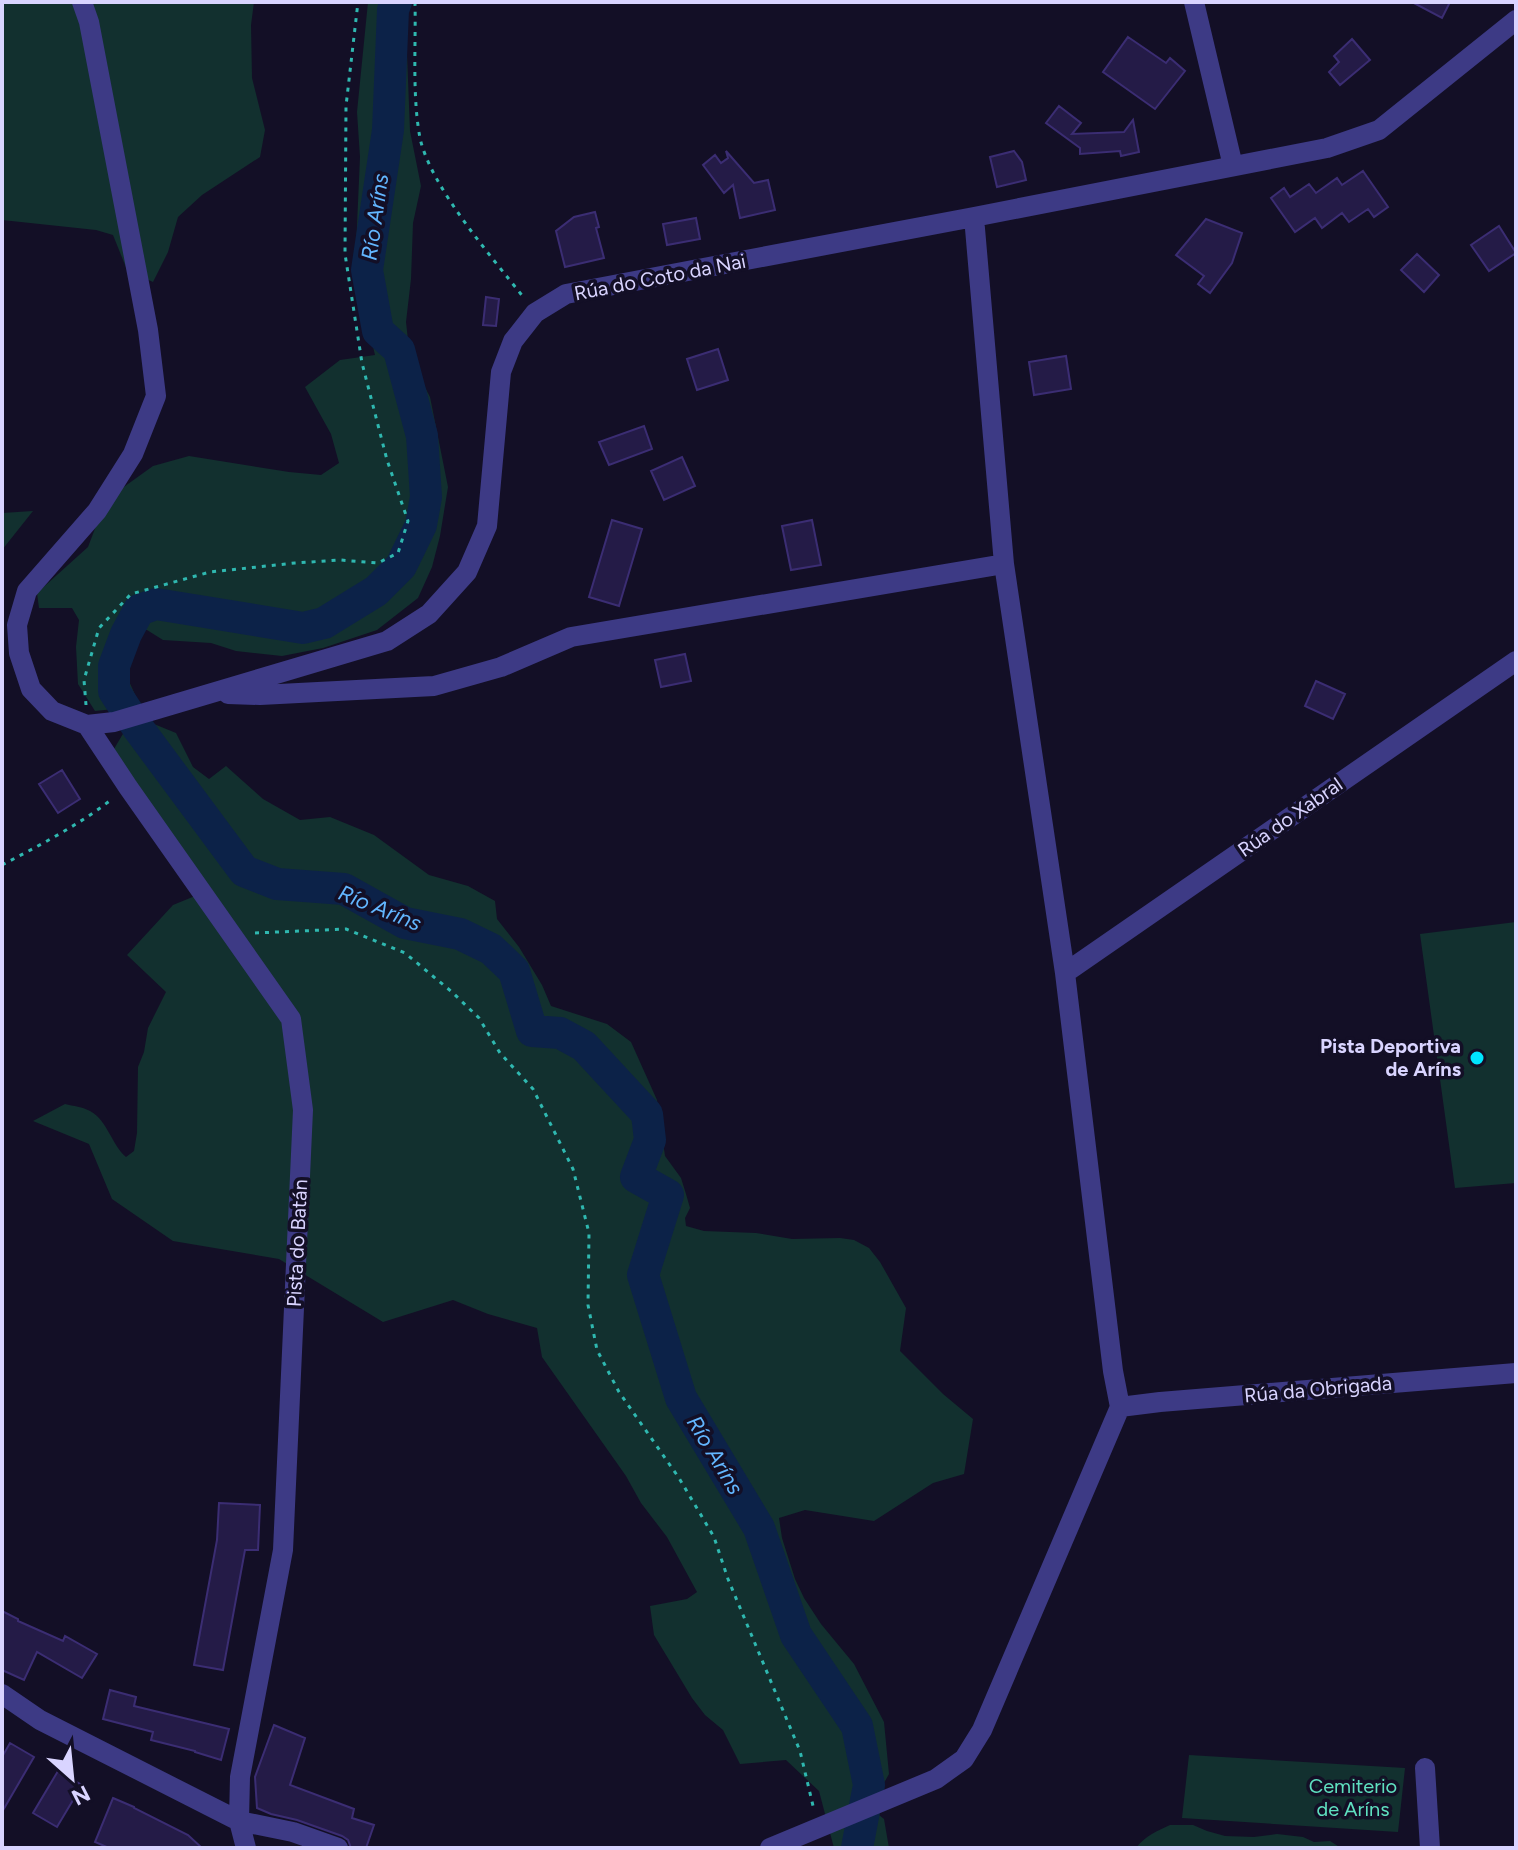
<svg xmlns="http://www.w3.org/2000/svg" width="1518" height="1850" font-family="Figtree,sans-serif">
<style>
.green{fill:#12302f}
.lines{fill:none;stroke-linecap:round;stroke-linejoin:round}
.river{stroke:#0c2248;stroke-width:32}
.building{fill:#241b47;stroke:#3b2d73;stroke-width:2}
.path{stroke:#2fb8b0;stroke-width:3;stroke-dasharray:4 6;stroke-linecap:butt}
.minor{stroke:#3d3a85;stroke-width:20}
.poi-dot{fill:#00e5ff;stroke:#130f26;stroke-width:3}
.labels{text-anchor:middle;dominant-baseline:central;stroke-width:7;stroke-linejoin:round;paint-order:stroke}
.street-label{font-size:20px;fill:#d9d4ff;stroke:#130f26}
.poi-label{font-size:20px;font-weight:bold;fill:#d9d4ff;stroke:#130f26;text-anchor:end}
.park-label{font-size:20px;fill:#5fe0c0;stroke:#130f26}
.water-label{font-size:22px;font-style:italic;fill:#62b6ff;stroke:#130f26}
</style>
<rect width="100%" height="100%" fill="#130f26"/>
<path class="green" d="M2,2H254L251,25L252,78L265,130L260,157L202,195L178,217L168,252L153,282L127,270L113,235L96,230L2,220Z
M368,2H405L410,131L421,186L413,223L411,279L406,322L410,358L430,397L448,487L440,536L432,567L418,598L377,630L323,648L282,656L236,651L211,643L163,640L147,630L138,631L130,661L128,679L137,699L114,709L95,711L78,684L76,647L79,620L72,608H39L37,593L88,547L96,526L121,489L153,466L189,456L289,472L321,475L339,463L331,434L305,387L340,360L375,355L355,271L360,157L357,112Z
M33,511L2,550V513Z
M154,724L176,733L193,767L209,779L226,766L263,799L300,820L330,817L374,835L429,875L468,886L495,901L497,919L519,947L542,985L551,1006L607,1024L631,1042L657,1100L665,1156L681,1178L686,1194L690,1208L685,1218L686,1226L704,1231L756,1233L792,1239L840,1238L854,1240L869,1248L880,1262L906,1308L900,1351L943,1394L973,1419L964,1474L933,1483L874,1521L805,1510L779,1518L782,1538L795,1579L804,1598L821,1624L854,1664L884,1722L889,1774L880,1790L879,1815L884,1819L889,1848H834L819,1791L786,1760L740,1764L723,1730L705,1715L692,1698L654,1635L650,1606L687,1599L697,1592L667,1537L641,1503L626,1476L542,1357L537,1328L488,1314L453,1300L383,1322L279,1259L173,1241L112,1199L89,1144L33,1121L65,1104C73,1106 83,1107 90,1111C108,1121 111,1144 126,1157L134,1151L137,1133L138,1067L144,1052L148,1028L166,992L127,955L173,905L195,896L114,749L124,732Z
M1516,922V1183L1455,1188L1420,934Z
M1189,1755L1405,1768L1398,1832L1182,1818Z
M1170,1825H1193L1207,1831L1225,1836L1254,1837L1277,1834L1303,1837L1314,1842L1330,1841L1341,1848H1136C1145,1836 1157,1831 1170,1825Z"/>
<g class="lines">
<path class="river" d="M396,2L393,10L388,130L367,270L378,331L399,350L422,436L426,497L421,525L401,566L376,591L324,623L303,628L156,604L139,610L126,634L114,666V691L138,728L244,871L277,884L344,889L405,923L460,934L491,949L514,971L532,1031L560,1033L584,1046L647,1114L650,1140L636,1177L668,1195L643,1275L681,1398L759,1528L796,1635L857,1726L869,1785L857,1848"/>
</g>
<path class="building" d="M1412,2H1450L1442,18Z
M1128,37L1166,63L1170,58L1185,71L1155,109L1103,72Z
M1352,39L1370,60L1340,85L1329,72L1339,62L1334,56Z
M1059,106L1081,123L1072,134L1124,132L1133,120L1139,152L1121,156L1120,151L1080,154V148L1046,123Z
M726,151L754,183L768,180L775,210L740,218L733,185L724,193L703,165L715,155L721,163L728,158Z
M1014,151L1022,162L1026,180L997,187L990,157Z
M1363,171L1388,207L1374,217L1368,209L1349,222L1342,213L1322,228L1315,218L1295,232L1271,198L1284,188L1290,197L1309,184L1316,193L1337,178L1342,185Z
M595,212L599,227L596,228L604,258L565,267L556,231L574,217Z
M696,218L700,239L667,245L663,224Z
M1206,219L1242,233L1232,263L1210,293L1198,284L1204,276L1176,255Z
M1499,226L1516,253L1489,271L1471,245Z
M1417,254L1439,275L1424,292L1401,270Z
M486,297L499,299L496,326L483,325Z
M718,349L728,380L697,390L687,359Z
M1066,356L1071,389L1034,395L1029,362Z
M644,426L652,449L609,465L599,442Z
M682,457L695,486L664,500L651,471Z
M612,520L642,529L619,606L589,597Z
M812,520L821,565L791,570L782,526Z
M685,654L691,681L661,687L655,660Z
M1316,681L1345,694L1333,719L1305,706Z
M62,770L80,799L58,813L39,784Z
M219,1503L260,1505L258,1550H245L223,1670L194,1665L217,1540Z
M2,1611L18,1619V1621L63,1641L65,1636L97,1654L82,1678L37,1652L24,1680L2,1670Z
M110,1690L136,1697L134,1706L229,1729L221,1760L195,1752V1751L151,1740L153,1732L103,1719Z
M274,1725L305,1738L290,1785L354,1809L352,1818L374,1825L366,1848H351L348,1840L342,1836L297,1820L271,1814L257,1808L255,1777Z
M10,1743L34,1757L2,1812V1757Z
M58,1771L82,1785L57,1827L33,1813Z
M113,1798L134,1807V1808L188,1835L202,1848H109L95,1842Z"/>
<g class="lines">
<path class="path" d="M415,2C416,45 412,96 420,138C431,188 492,257 524,298
M86,705L84,680L99,628L131,594L210,572L295,563L340,560L378,563L398,553L408,521L387,460L362,363L345,254L346,106L358,2
M2,865C40,845 79,825 112,799
M255,933L346,929L405,953L452,992L479,1018L500,1053L533,1089L573,1169L589,1233L588,1305L597,1350L619,1392L679,1478L714,1537L728,1579L800,1751L814,1810"/>
<path class="minor" d="M82,2L89,22L148,330L156,396L133,454L97,511L27,591L17,625L19,653L31,689L52,711L87,725L114,722L387,641L429,614L467,572L487,526L501,372L513,341L535,313L566,294L974,217L1327,148L1379,130L1516,20
M1194,2L1233,166
M228,694L260,695L434,686L501,667L571,637L1004,564
M87,725L128,787L291,1019L303,1110L283,1550L240,1777L239,1821L246,1848
M1065,973L1516,661
M1120,1407L1160,1402L1516,1373
M2,1694L40,1720L239,1821L293,1832L338,1848
M1425,1768L1430,1848
M770,1848L936,1779L964,1759L982,1730L1120,1407L1113,1371L1065,973L1004,564L974,217"/>
</g>
<circle class="poi-dot" cx="1477" cy="1058" r="8"/>
<g class="labels">
<g class="street-label">
<text transform="translate(660 277) rotate(-11)">Rúa do Coto da Nai</text>
<text transform="translate(1290 817) rotate(-35)">Rúa do Xabral</text>
<text transform="translate(297 1243) rotate(-87)">Pista do Batán</text>
<text transform="translate(1318 1389) rotate(-5)">Rúa da Obrigada</text>
</g>
<g class="poi-label">
<text x="1461" y="1046">Pista Deportiva<tspan x="1461" dy="23">de Aríns</tspan></text>
</g>
<g class="park-label">
<text x="1353" y="1786">Cemiterio<tspan x="1353" dy="23">de Aríns</tspan></text>
</g>
<g class="water-label">
<text transform="translate(375 217) rotate(-82)">Río Aríns</text>
<text transform="translate(380 908) rotate(22)">Río Aríns</text>
<text transform="translate(715 1455) rotate(59)">Río Aríns</text>
</g>
</g>
<rect width="1518" height="1850" fill="none" stroke="#d9d4ff" stroke-width="8"/>
<g transform="translate(72 1778) rotate(153)" stroke="#130f26" stroke-width="6" paint-order="stroke">
<path d="M0-6L14 30L0 20L-14 30Z" fill="#d9d4ff"/>
<text y="-12" font-size="22" font-weight="bold" text-anchor="middle" fill="#d9d4ff">N</text>
</g>
</svg>
